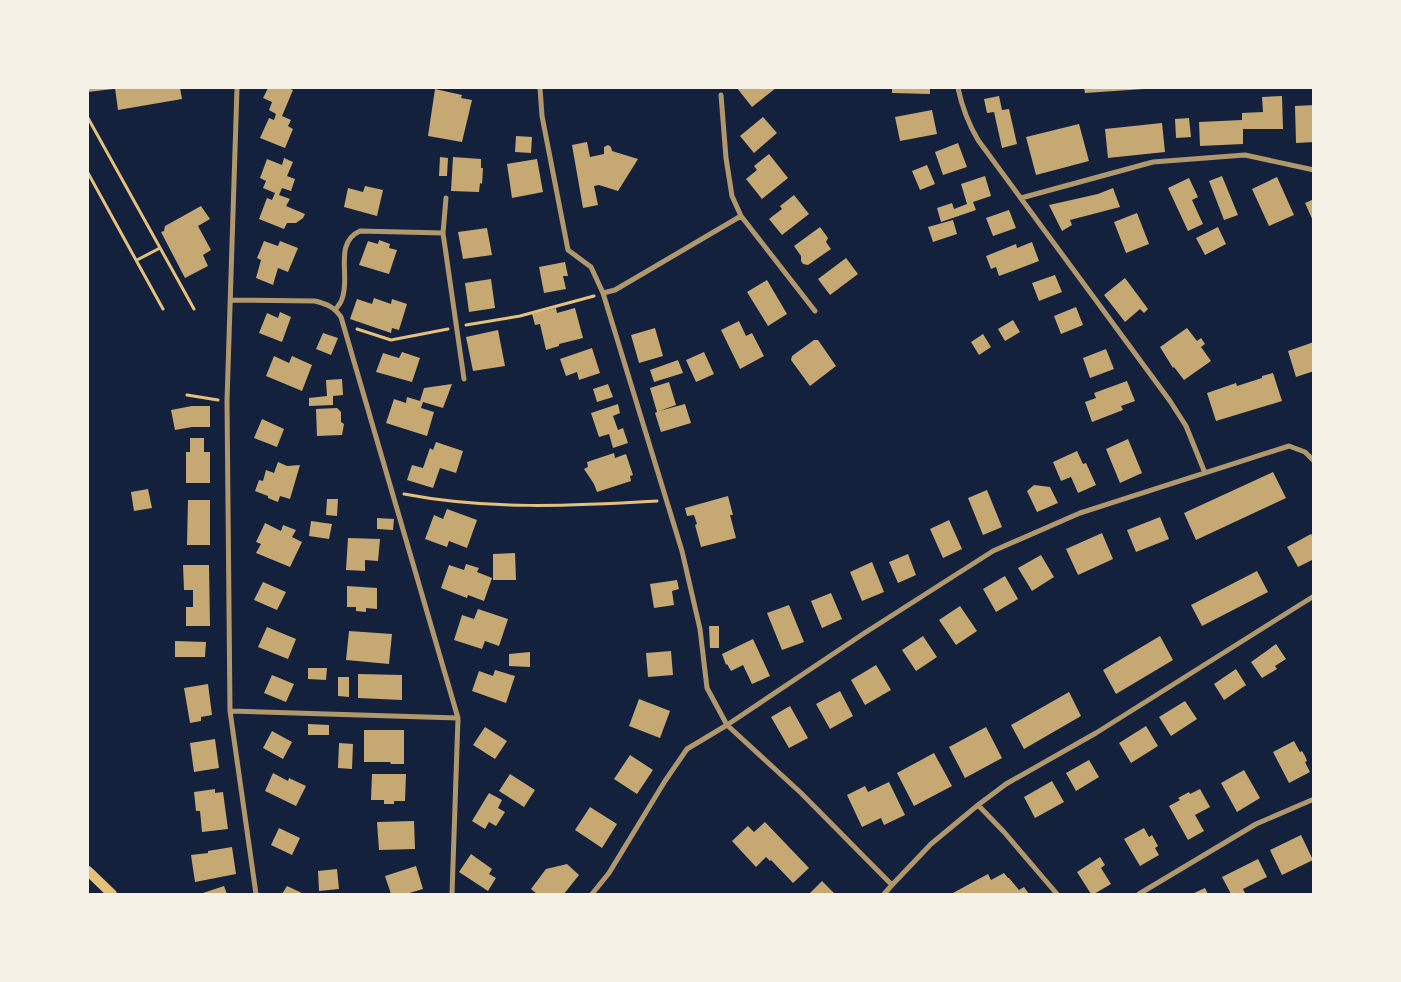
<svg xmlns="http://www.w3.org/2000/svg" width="1401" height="982" font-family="'Noto Serif',serif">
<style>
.building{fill:#c6a872}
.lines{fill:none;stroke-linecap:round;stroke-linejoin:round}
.path{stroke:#e5c07b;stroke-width:3}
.minor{stroke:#b1986c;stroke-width:5}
.secondary{stroke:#e5c07b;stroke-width:10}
</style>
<rect width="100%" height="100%" fill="#14213d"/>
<path class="building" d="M88,88H113V89L88,92Z
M115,88H180L182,99L118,110Z
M268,88H288L293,90L282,116L291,120L288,126L293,129L285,148L260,138L269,118L274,120L276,114L269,110L272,102L263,98Z
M737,88H776L752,107Z
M892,88H930V94L892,93Z
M1084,88H1144V89L1085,93Z
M435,89L462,95L461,98L472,100L462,142L428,136Z
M999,96L1002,110L1009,109L1017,144L1002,148L994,112L987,113L984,99Z
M1282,96L1283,129H1243V144L1200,146L1199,122L1242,120V113L1263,112L1262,97Z
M1314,105V142L1296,143L1295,106Z
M932,110L937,134L900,141L895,117Z
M763,117L777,133L754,153L740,136Z
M1189,118L1191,137L1176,138L1175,119Z
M1162,123L1165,152L1108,158L1105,129Z
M1079,124L1089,161L1036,175L1026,137Z
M516,136L532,137L531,153L515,152Z
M587,142L590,157L604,154V147L608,145L611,147L612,151L638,159L618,191L599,185L594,186L598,205L583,208L572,145Z
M958,143L967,167L943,175L935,152Z
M769,154L788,178L762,199L746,179L757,170L754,166Z
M440,157L448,158L447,176H439Z
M453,157L481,159V168H483L482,184L480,183L479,192L451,191Z
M284,158L293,162L287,176L295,179L291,191L282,188L279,195L290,199L286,206L305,214L303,218L296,223H287L284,229L259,219L267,198L272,200L275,193L263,188L266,181L260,178L267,159L282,165Z
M537,159L543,192L512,198L507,164Z
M927,165L935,184L920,190L912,171Z
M985,176L991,196L973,202L976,210L941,222L937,208L952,203L954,209L967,204L961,184Z
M1222,176L1238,215L1224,220L1209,181Z
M1277,177L1294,215L1269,226L1252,189Z
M1189,178L1198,197L1192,200L1203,224L1188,231L1168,188Z
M365,186L383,190L377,216L344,207L348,188L363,192Z
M1113,188L1120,207L1070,220L1072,225L1062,231L1049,205L1098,194Z
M794,195L809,214L782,235L769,219L782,209L780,206Z
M1314,199V223L1305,203Z
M201,206L210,219L198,226L211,250L203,255L208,266L185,278L161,232L164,231L165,226Z
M1009,210L1016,228L993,236L986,218Z
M1137,213L1149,244L1126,253L1114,222Z
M953,220L957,234L933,242L928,227Z
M820,227L828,238L826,242L831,249L808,265L803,264L801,261V256L794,246Z
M1218,227L1226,244L1205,255L1196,238Z
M487,228L492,255L463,259L458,232Z
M379,240L390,244L389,248L397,250L389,274L359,265L368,241L378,244Z
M264,241L278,246L280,241L298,248L288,272L278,268L273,285L256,278L261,260L257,258Z
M1032,242L1039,261L999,276L996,267L991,269L986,256L1016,244L1017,248Z
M846,258L858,274L830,295L818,279Z
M565,262L568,276H563L566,289L544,293L539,267Z
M1055,275L1062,292L1039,301L1032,283Z
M1125,278L1148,309L1144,313L1140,309L1125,322L1104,295Z
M491,279L495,308L469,312L465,283Z
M767,280L787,314L768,326L747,292Z
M374,298L391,304L392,299L407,304L399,330L392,328L391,333L350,319L357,299L372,304Z
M1076,307L1083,325L1061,334L1054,316Z
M556,308L557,313L575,308L583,338L559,344V346L546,350L540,324L535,325L532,314Z
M280,312L291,317L282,342L259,333L267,313L278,318Z
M1013,320L1020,332L1005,341L998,329Z
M739,321L746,336L752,333L764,356L740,369L721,330Z
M655,328L663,356L639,363L631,335Z
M1187,328L1197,341L1201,338L1205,344L1201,347L1211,361L1184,380L1174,367L1173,368L1160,347Z
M498,330L505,366L473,371L466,337Z
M323,333L338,338L331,355L316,349Z
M983,334L991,347L979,355L971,342Z
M814,340H818L836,366L810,386L791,360L792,356Z
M1314,342V371L1296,377L1288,351Z
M592,348L600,373L579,380L577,372L566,376L560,359Z
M1106,349L1114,369L1090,378L1083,358Z
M402,352L420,358L412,382L376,372L383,353L399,358Z
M704,352L714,374L696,382L686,360Z
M274,356L289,363L292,356L312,365L302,391L266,376Z
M678,360L683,373L654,382L650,370Z
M1273,373L1282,401L1216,421L1207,393L1236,383L1237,386L1262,378V376Z
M342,379L343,395L333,396V405L309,406V398L327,396L326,380Z
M1127,381L1135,401L1121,406L1123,410L1092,422L1085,402L1096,398L1094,393Z
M669,382L676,405L659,411L685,404L691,423L661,432L655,413L657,412L650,388Z
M452,384L443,408L423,402L421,408L434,412L427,436L386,423L394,399L406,403L407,397L420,401L424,388Z
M608,384L613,397L597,402L593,389Z
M618,404L620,413L613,416L618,430L623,428L628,443L613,448L609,434L599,437L591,413Z
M192,406H210V427H192L175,430L171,410Z
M337,408L341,412V422L344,424L342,435L317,436L316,409Z
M262,419L284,429L277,447L254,438Z
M190,438H204V452H210V483H186V452H190Z
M1128,439L1142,473L1120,483L1106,449Z
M436,442L463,451L456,473L440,468L433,488L407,480L412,465L423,468L430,448L433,450Z
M1077,451L1083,464L1086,463L1096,485L1078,493L1071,477L1061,481L1053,462Z
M614,453L615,458L626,454L633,475L630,476L631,481L597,492L594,484L584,469L588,467L587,462Z
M278,462L287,466L300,465L290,499L280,496L278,502L268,498V496L255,491L259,480L263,481L266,470L274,473Z
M1273,472L1286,498L1196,540L1184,513Z
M1034,485L1050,487L1058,503L1037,512L1027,491Z
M148,489L152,508L134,511L131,492Z
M987,490L1002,527L983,535L968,498Z
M728,496L733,515H730L736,538L701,547L695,525L697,524L694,515L687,516L685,508Z
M327,499H338L337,516L326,515Z
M188,500H210V545H187Z
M447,509L477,520L467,548L449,541L447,547L425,539L434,515L443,519Z
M1160,517L1169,539L1136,552L1127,530Z
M377,518L394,519L393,530L377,529Z
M949,520L962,549L943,558L930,529Z
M311,521L332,524L329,539L309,536Z
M265,523L281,531L283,525L296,530L292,537L302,542L290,567L256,553L261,544L256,542Z
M1102,533L1113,559L1078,575L1066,549Z
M1311,534L1314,538V559L1298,567L1287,547Z
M348,538L380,539L378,561L365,560V571L346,570Z
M515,553L516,580H493V554Z
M908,554L916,575L898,583L889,562Z
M1041,555L1054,577L1032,591L1018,568Z
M872,562L884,592L862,601L850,572Z
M466,564L479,568L477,572L492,578L484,601L468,595L467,598L441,588L449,565L464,570Z
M183,565H209L210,626H186V607H193V590H184Z
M1257,571L1268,592L1202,626L1191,605Z
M1005,576L1018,599L996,612L983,589Z
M677,580L679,589L672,591L674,605L654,608L650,584Z
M263,582L286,592L277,610L254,600Z
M347,586L377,588V609L366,608V612L356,611V607H347Z
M831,593L842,619L822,628L811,601Z
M789,605L804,642L782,650L767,613Z
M960,606L977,631L956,645L939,620Z
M478,609L508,619L499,646L485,641L482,649L454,640L462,615L474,619Z
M709,626H719V648H710Z
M267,627L296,639L288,659L258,647Z
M349,631L392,634L389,664L346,660Z
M923,636L937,657L916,671L902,650Z
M1160,636L1173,660L1116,694L1103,670Z
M753,639L770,676L752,684L743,665L731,671L727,664L726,665L722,654Z
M175,641L206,642L205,657H175Z
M1276,644L1286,659L1275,666L1277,669L1262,678L1251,662Z
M671,651L673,675L648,677L646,653Z
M530,652V667L509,666V654Z
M876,665L891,690L865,705L851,680Z
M308,668H327L326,680L308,679Z
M1236,669L1246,685L1224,700L1214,684Z
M495,670L515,676L506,703L472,691L479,671L493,676Z
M358,674L402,675V700L358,698Z
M272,675L294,684L286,702L264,693Z
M338,677H349V697L338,696Z
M208,684L212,715L201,717V721L190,723L184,688Z
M840,691L853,716L830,729L816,704Z
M1069,692L1081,716L1024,749L1011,725Z
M639,699L670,711L660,738L629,726Z
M1185,701L1197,719L1171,736L1159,717Z
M790,706L808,738L789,748L771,717Z
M308,724L329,725V735H308Z
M1146,726L1158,746L1131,763L1119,743Z
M485,727L507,741L495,759L473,745Z
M986,727L1002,758L965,778L949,747Z
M364,730H404V764H391L390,762H364Z
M272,731L292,742L283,759L263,748Z
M215,739L219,768L194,772L190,743Z
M1294,741L1300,752L1302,751L1305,756L1307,761L1305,762L1310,772L1289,783L1273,752Z
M339,743L353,744L352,769L338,768Z
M934,753L952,786L914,806L897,773Z
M630,755L653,770L637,794L614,779Z
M1089,760L1099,777L1076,791L1066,773Z
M1244,770L1260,798L1237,812L1221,783Z
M273,773L288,781L289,778L306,786L296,806L265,791Z
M372,774H406L405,801H394V804H384V800H371Z
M510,774L535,790L524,807L499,791Z
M1052,781L1064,802L1035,818L1024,797Z
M889,782L905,815L884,825L881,818L862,827L847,795L865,786L868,792Z
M215,789V793L223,792L228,829L202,832L200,811H196L194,792Z
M1200,789L1210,807L1195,815L1204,831L1188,840L1169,806L1180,800L1178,798L1189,792L1190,794Z
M489,793L502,800L498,808L505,812L496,826L489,822L485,829L472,821Z
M590,807L617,824L602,848L575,830Z
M414,821L415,849L379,850L377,822Z
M765,822L809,868L793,883L771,860L770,861L766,857L756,867L732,841L748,826L754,832Z
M279,828L300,838L292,855L271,845Z
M1144,828L1149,837L1152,835L1158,846L1155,848L1159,855L1140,866L1124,839Z
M1301,835L1313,860L1282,875L1270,850Z
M232,847L236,874L195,882L191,855L208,853V851Z
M471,854L492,869L489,874L496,878L488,891L459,872Z
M1100,857L1105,865L1101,868L1111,884L1094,894H1091L1077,872Z
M1258,859L1267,877L1243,889L1245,893L1242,894H1231L1222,877Z
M567,864L579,875L564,894H537L531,889L546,869Z
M416,866L423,889L406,894H391L385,876Z
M337,869L339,889L319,891L318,871Z
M1004,873L1008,878H1009L1019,890L1024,887L1029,894H951L988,874L991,880Z
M822,881L835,894H809Z
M224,886L227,894H200Z
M287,886L304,894H282Z
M1205,888L1208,894H1192Z"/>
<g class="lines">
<path class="path" d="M88,118L194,309
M88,173L163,309
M137,260L160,248
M466,325L520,316L594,296
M357,329L391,340L448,329
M187,395L218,400
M404,494C487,510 572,506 657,501"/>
<path class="minor" d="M237,88L227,401L230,711L256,894
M540,88L542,116L568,250L591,267L603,293L682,551L700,629L707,688L727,725L801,793L892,885L931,844L978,805L1004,832L1057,894
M958,88C962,107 968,123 978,140L1170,401L1186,426L1205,473
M1021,198L1153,162L1245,155L1314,170
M741,216L815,311
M443,233L446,198
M603,293L615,290L741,216L732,196L726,158L721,95
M231,300L315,301C327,304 334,307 341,317L458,718L452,894
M336,309C338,306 341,303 342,299C351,277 333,243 360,231L443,233L464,379
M230,711L458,718
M978,805L1006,784L1096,733L1314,596
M592,894L609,873L665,781L687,749L727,725L863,634L993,551L1080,513L1289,446L1305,452L1314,461
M884,894L892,885
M1139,894L1256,824L1314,799"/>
<path class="secondary" d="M88,871L112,894"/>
</g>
<rect width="1401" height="982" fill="none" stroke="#f6f1e7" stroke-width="178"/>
</svg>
